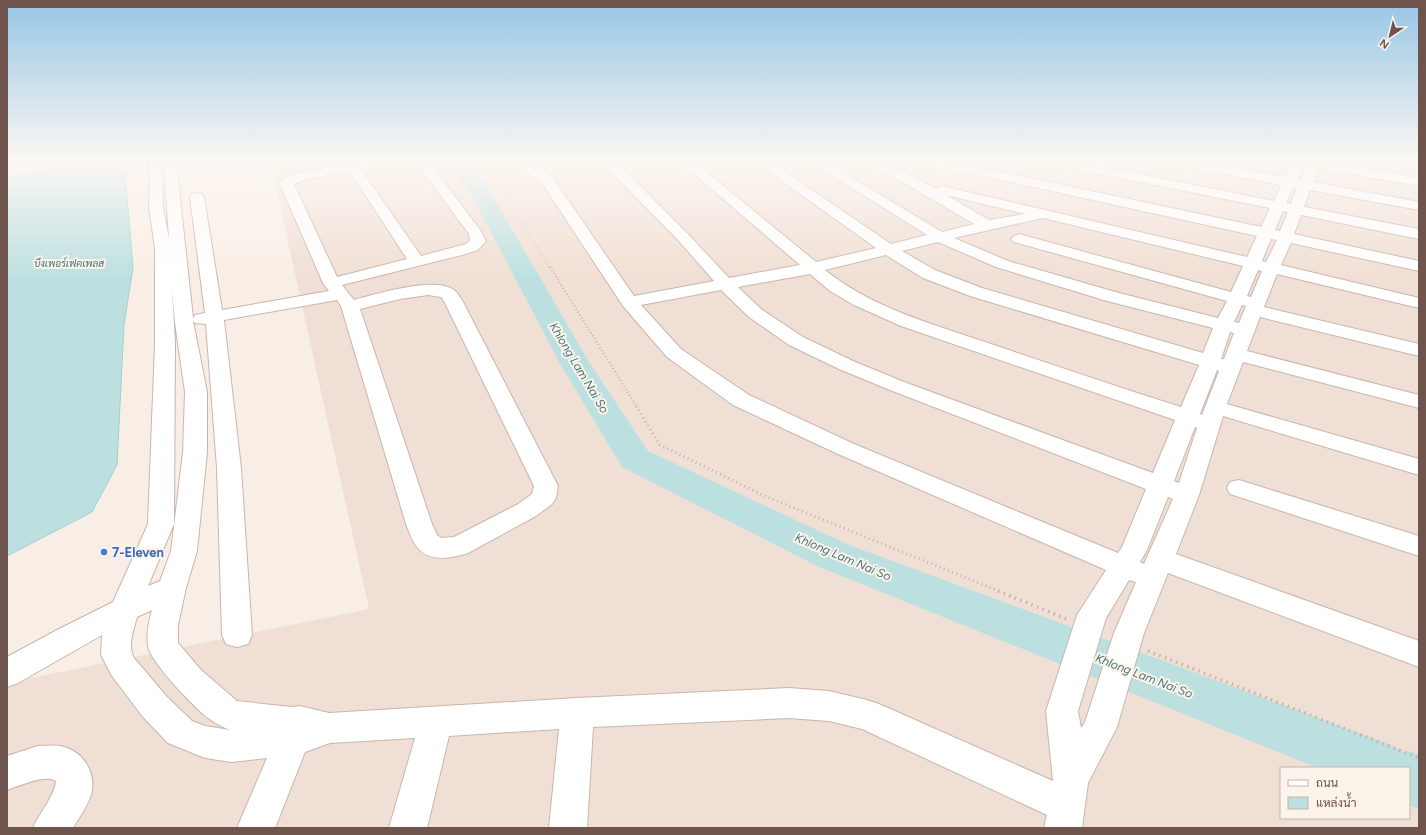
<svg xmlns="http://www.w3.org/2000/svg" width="1426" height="835" font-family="Figtree,Sarabun,sans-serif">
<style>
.residential{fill:#f0dfd4;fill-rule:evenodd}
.water{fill:#bce0e0;stroke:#a3d0d0}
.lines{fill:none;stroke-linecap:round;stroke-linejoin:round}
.river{fill:#bce0e0;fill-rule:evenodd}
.street-casing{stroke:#c9b5ac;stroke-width:2}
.path-far3{stroke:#d0aea3;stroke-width:1.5;stroke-dasharray:0.5 2;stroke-linecap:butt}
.path-far2{stroke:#d0aea3;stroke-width:2;stroke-dasharray:1 2.5;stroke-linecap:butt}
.path-far1{stroke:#d0aea3;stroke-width:3;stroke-dasharray:1 3.5;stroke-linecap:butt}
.path{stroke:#d0aea3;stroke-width:3.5;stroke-dasharray:1.5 4.5;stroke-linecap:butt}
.street{fill:#fff;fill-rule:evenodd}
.shop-dot{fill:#3f7fe0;stroke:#fcf3ea;stroke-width:1.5}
.labels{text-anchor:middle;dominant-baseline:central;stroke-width:4;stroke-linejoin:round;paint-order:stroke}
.far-water-label{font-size:10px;font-style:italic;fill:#477779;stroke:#fcf3ea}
.water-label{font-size:12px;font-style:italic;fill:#477779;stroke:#fcf3ea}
.near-shop-label{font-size:13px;font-weight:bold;fill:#366cbe;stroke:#fcf3ea;text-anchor:start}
</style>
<rect width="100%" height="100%" fill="#f9eee5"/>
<path class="residential" d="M270,161H1419V828H7V683L369,609ZM1281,768H1409V818H1281Z"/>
<path class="water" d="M97,161H104L125,173L133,267L124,325L117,465L92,512L7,556V178Z"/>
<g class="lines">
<path class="river" d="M442,161H462L485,183L589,362L648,451L849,545L1383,742L1402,750L1404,753L1409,751L1419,755V809L1409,805V768H1318L819,567L622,467L559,362L469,190Z"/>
<g class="street-casing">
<path id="street" d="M148,161H160L162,176L163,207L169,239L164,161H176L193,318L195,315L205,313L190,197L192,194L197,193L202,194L204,197L222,310L329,291L323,283L280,184L284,178L300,173L356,161H380L378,164L360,168L421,256L466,244L470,240L469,234L415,161H428L481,231L486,241L478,250L462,255L342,285L354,300C376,294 435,276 454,290C457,292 460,297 462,300L558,486L556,498L552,504L536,516L468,553C452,558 429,563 417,547C412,541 409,531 406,524L341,306L337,300L224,320L241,468L252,635L248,644L237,647L226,644L222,635L217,468L206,324L195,323L193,321L207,392V452L197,551L186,588L178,625V643L201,670L237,701L291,707L300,706L329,713L577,698L789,688L829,691L867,700L879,704L1053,781L1046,711L1077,615L1106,570L838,454L733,405L667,357L623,306L542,183L520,167L518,161H530L552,177L634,296L714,281L678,240L612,173L609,165L602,164L600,161H644L642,164L622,165L623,169L688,234L729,278L800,265L679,161H693L816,262L876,248L754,161H769L891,244L927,235L809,161H824L942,232L974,224L872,164L870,161H885L936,189L942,186L1247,257L1257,236L932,165L928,164L926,161H950L1261,227L1270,208L1055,165L1051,164L1049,161H1075L1274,201L1281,185L1174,165L1170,164L1168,161H1195L1284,177L1292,163H1300L1302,166L1297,180H1300L1307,166H1315L1317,169L1313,182L1419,202V210L1310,190L1304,207L1419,229V239L1301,215L1294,234L1419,261V271L1291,243L1281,265L1419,298V308L1277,274L1264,307L1419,344V356L1260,317L1247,351L1419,395V408L1243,362L1227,404L1419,459V475L1223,416L1199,495L1176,554L1419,641V667L1168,573L1144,633L1117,727L1088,783L1082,828H1044L1047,815L862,729L829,721L789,718L593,727L587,828H549L559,729L449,736L427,828H389L415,738L330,743L305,752L275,828H237L267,758L232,762L205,758L168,743L143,717L112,676L101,655L102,635L18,683L7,687V657L57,630L113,602L148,524L155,343V248L149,207L150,176ZM349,170L407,259L337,277L294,184L304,180ZM1293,187L1297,188L1291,204L1286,203ZM946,195L1025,214L989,220ZM1283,211L1288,212L1280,231L1275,230ZM1043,218L1243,266L1231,292L1019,234L1014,236L1011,239L1014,242L1227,301L1218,318L1119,293L1008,261L954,238ZM1271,239L1277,240L1266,262L1262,261ZM938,242L996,267L1107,301L1213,328L1203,353L982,288L935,270L902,251ZM886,255L923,278L970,296L1199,365L1181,407C1118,387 1056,366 994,345C936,325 873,309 825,270ZM1258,270L1262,271L1251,297L1247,296ZM810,274L830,291L854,305L901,326L1175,420L1153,473L904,382L853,361L803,337L761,309L738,287ZM172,289L175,323L185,392L183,452L171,551L160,581L148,586L174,524L175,343ZM721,290L749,317L789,345L839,369L890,390L1146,489L1122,547L1118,553L854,444L749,395L681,349L641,305ZM428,295L441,297L444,301L534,486L532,494L518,504L454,537L441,538L437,535L432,524L360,309L400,299ZM1242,305L1246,306L1239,323L1234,322ZM1230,332L1234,333L1224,359H1221ZM1217,370L1219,371L1202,415L1200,414ZM1195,427L1197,428L1179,483L1174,481ZM1168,497L1173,499L1144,564L1140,562L1147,550ZM1129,580L1136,582L1114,633L1085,722L1081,728L1078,711L1106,618ZM152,610C149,621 146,634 148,646C150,662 195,708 208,718C215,723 222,727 230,730L205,726L192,721L167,697L134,658C127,645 134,629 137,617Z
M1312,161H1327L1419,178V186L1326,170L1322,169Z
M1239,480L1419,536V556L1230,494L1227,488L1230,482Z
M38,746C45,746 53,745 60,746C83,750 97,773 91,795C87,807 79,818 73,828H33C39,814 55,795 56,781C45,774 19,786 7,790V756Z"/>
</g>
<path class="path-far3" d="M463,161L501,190L550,268"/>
<path class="path-far2" d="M550,267L637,407"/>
<path class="path-far1" d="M636,406L660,445L767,497L1001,592"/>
<path class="path" d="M998,591L1067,619
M1148,651L1419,758"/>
<use href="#street" class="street"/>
</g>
<linearGradient id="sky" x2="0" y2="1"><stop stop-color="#96c6e5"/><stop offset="0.58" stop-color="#fcf7f3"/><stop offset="1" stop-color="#fcf7f3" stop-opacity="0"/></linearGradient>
<rect width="1426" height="278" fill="url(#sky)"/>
<circle class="shop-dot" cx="104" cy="552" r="4"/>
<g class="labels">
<g class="far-water-label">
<text x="69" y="263">บึงเพอร์เฟคเพลส</text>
</g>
<g class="water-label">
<text transform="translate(579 368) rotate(59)">Khlong Lam Nai So</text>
<text transform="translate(843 557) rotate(23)">Khlong Lam Nai So</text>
<text transform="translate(1144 676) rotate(21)">Khlong Lam Nai So</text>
</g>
<g class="near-shop-label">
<text x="112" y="552">7-Eleven</text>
</g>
</g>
<rect width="1426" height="835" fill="none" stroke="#6f544d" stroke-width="16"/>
<rect x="1280" y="767" width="130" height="52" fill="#fcf3ea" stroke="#c4b3ab"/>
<rect x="1288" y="780" width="20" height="6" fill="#ffffff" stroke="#c4b3ab"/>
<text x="1316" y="787" font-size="12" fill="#6f544d">ถนน</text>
<rect x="1288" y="797" width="20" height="12" fill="#bce0e0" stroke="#c4b3ab"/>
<text x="1316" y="807" font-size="12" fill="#6f544d">แหล่งน้ำ</text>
<g transform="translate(1390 36) rotate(215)" stroke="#fcf3ea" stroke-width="3" paint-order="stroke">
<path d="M0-3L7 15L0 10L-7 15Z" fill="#6f544d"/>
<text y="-6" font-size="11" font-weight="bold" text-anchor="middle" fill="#6f544d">N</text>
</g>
</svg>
